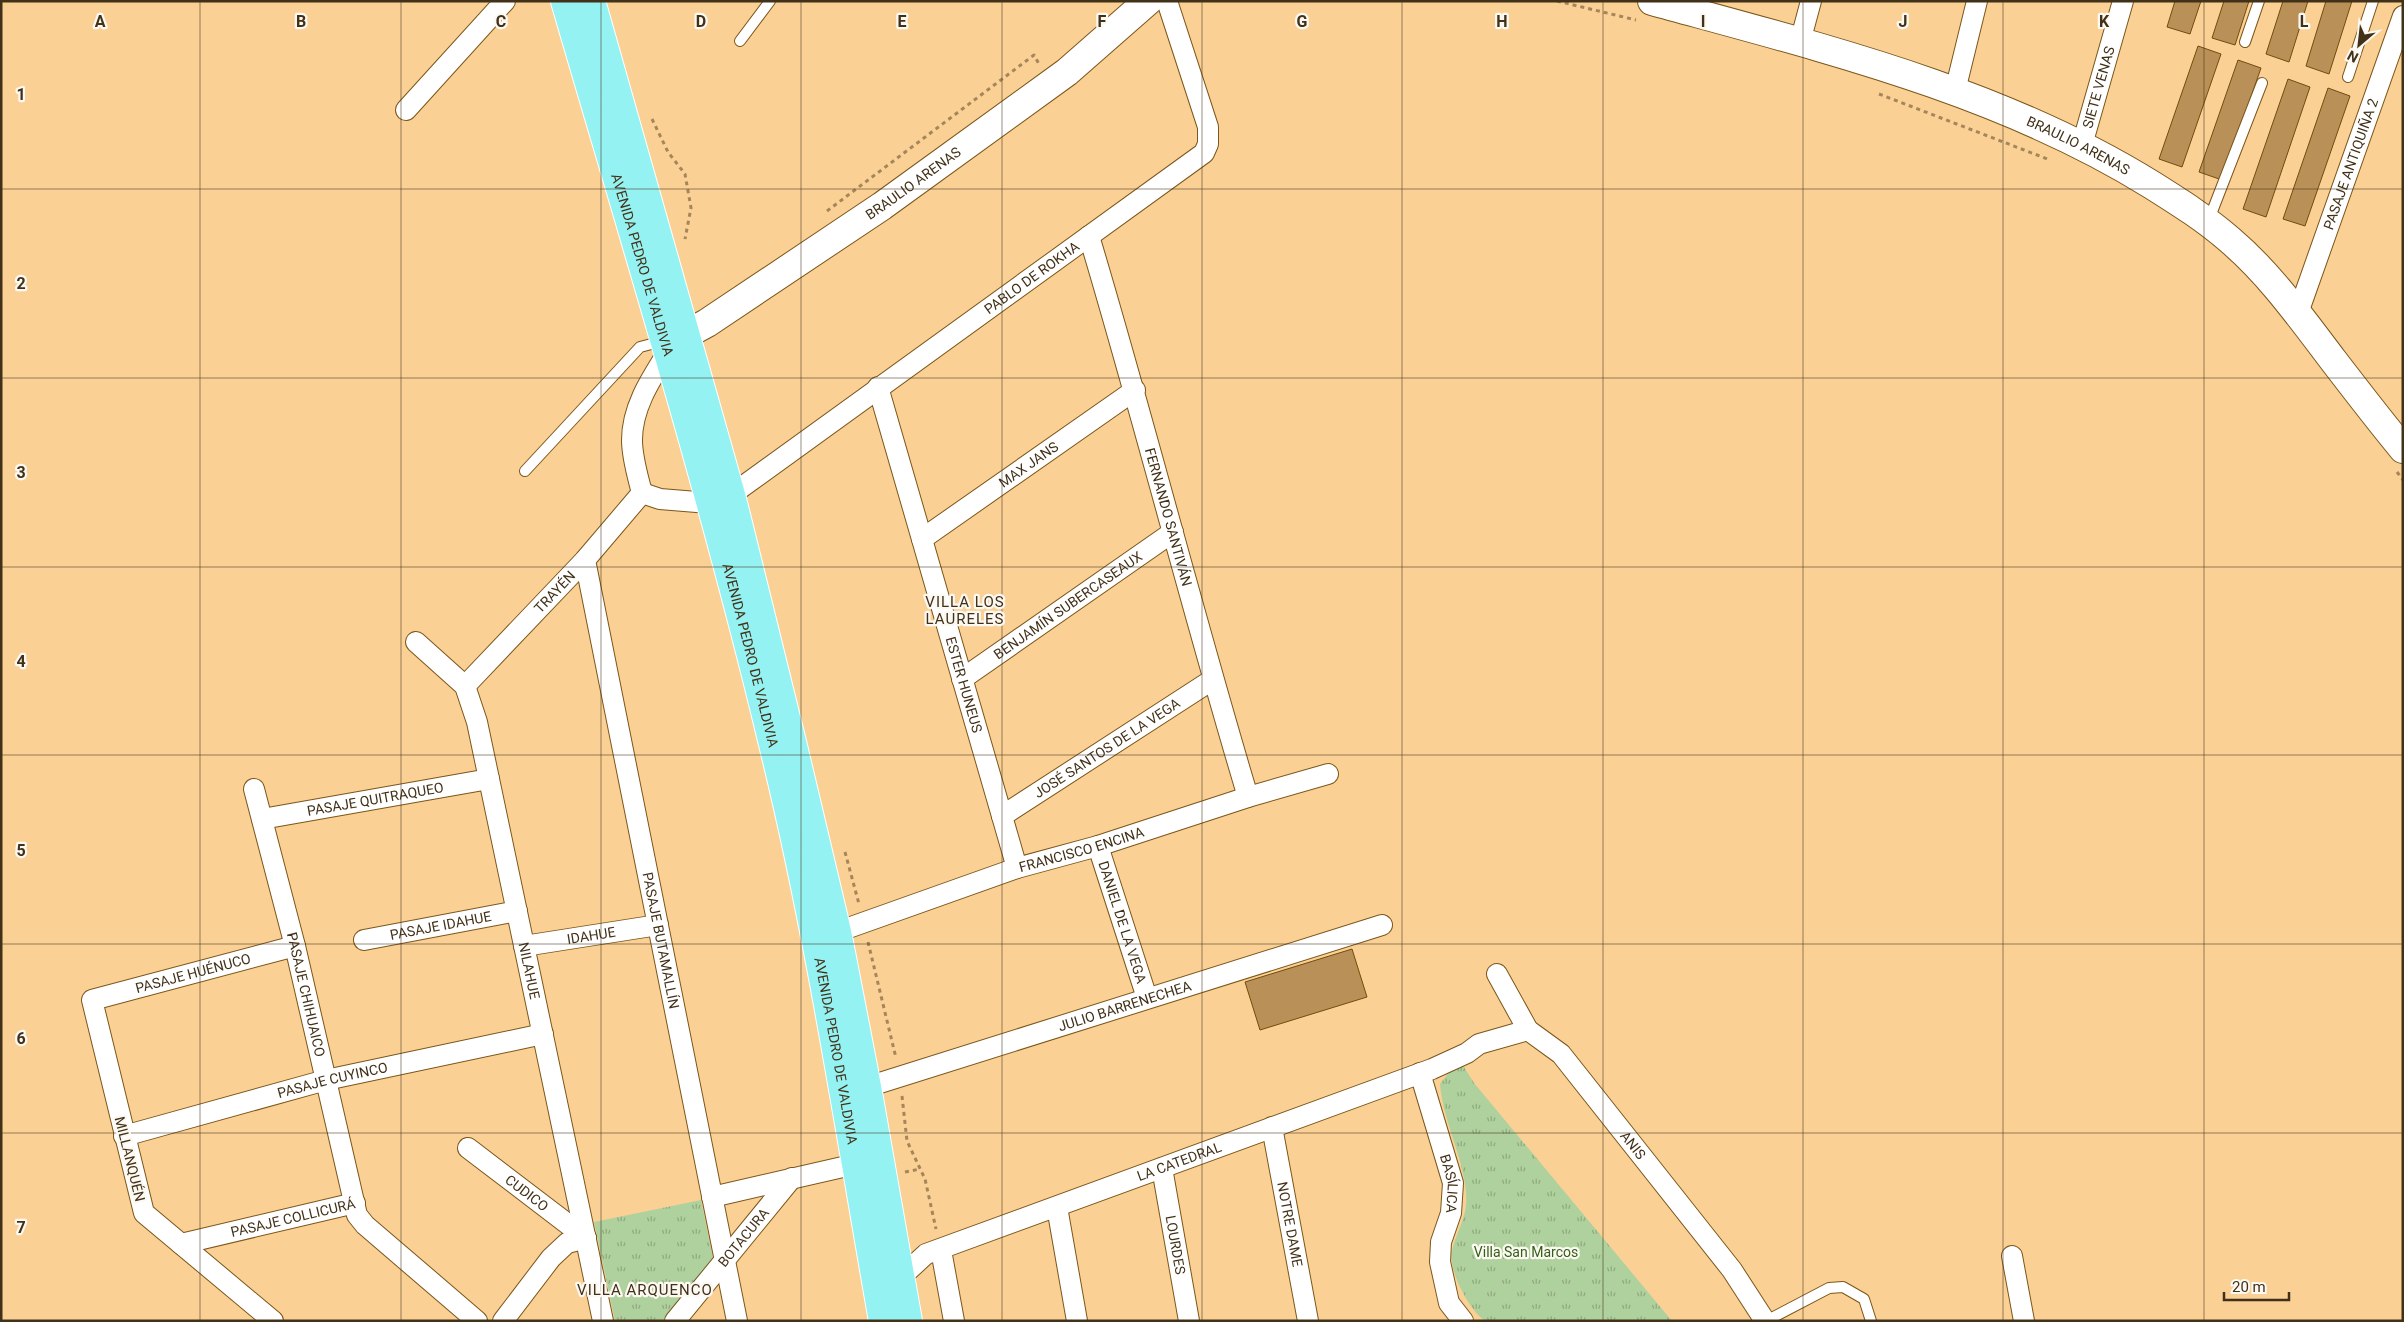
<svg xmlns="http://www.w3.org/2000/svg" width="2404" height="1322" font-family="Roboto,sans-serif">
<style>
.park{fill:url(#park-tufts)}
.building{fill:#b99158;stroke:#714c0c}
.lines{fill:none;stroke-linecap:round;stroke-linejoin:round}
.lane-casing{stroke:#7b561a;stroke-width:12}
.street-casing{stroke:#7b561a;stroke-width:22}
.secondary-casing{stroke:#7b561a;stroke-width:30}
.primary-casing{stroke:#fff;stroke-width:30}
.path{stroke:#a5865b;stroke-width:3;stroke-dasharray:4 4;stroke-linecap:butt}
.lane{stroke:#fff;stroke-width:10}
.street{stroke:#fff;stroke-width:20}
.secondary{stroke:#fff;stroke-width:28}
.primary{stroke:#95f2f2;stroke-width:28}
.grid{fill:none;stroke:#423119;stroke-width:1;stroke-opacity:0.55}
.labels{text-anchor:middle;dominant-baseline:central;stroke-width:4.5;stroke-linejoin:round;paint-order:stroke}
.street-label{font-size:14px;fill:#423119;stroke:#fcf8f2}
.park-label{font-size:14px;fill:#345f17;stroke:#fcf8f2}
.neighbourhood-label{font-size:15px;letter-spacing:1px;fill:#423119;stroke:#fcf8f2}
.grid-label{font-size:16px;text-anchor:middle;font-weight:bold;fill:#423119;stroke:#fcf8f2;stroke-width:4.5;stroke-linejoin:round;paint-order:stroke}
</style>
<defs>
<pattern id="park-tufts" width="24" height="20" patternUnits="userSpaceOnUse" patternTransform="scale(1.25)"><rect width="24" height="20" fill="#afd19d"/><path d="M3 7l-1-3M5 7V3M7 7l1-3M15 17l-1-3M17 17v-4M19 17l1-3" fill="none" stroke="#90aa7f"/></pattern>
</defs>
<rect width="100%" height="100%" fill="#fad095"/>
<path class="park" d="M1459,1059L1474,1083L1672,1321H1485C1469,1310 1448,1270 1452,1251C1459,1223 1470,1216 1465,1184C1460,1150 1443,1119 1440,1084Z
M701,1200L713,1258L663,1321H615L594,1222Z"/>
<path class="building" d="M2175,1H2201L2190,34L2167,27Z
M2224,1H2249L2235,45L2212,38Z
M2283,1H2308L2289,62L2266,54Z
M2326,1H2352L2329,74L2306,66Z
M2198,46L2221,54L2182,167L2159,159Z
M2238,60L2261,68L2222,180L2199,172Z
M2288,79L2310,87L2266,217L2243,209Z
M2328,88L2350,96L2305,226L2283,219Z
M1352,949L1367,997L1260,1030L1245,982Z"/>
<g class="lines">
<g class="lane-casing">
<path id="lane" d="M740,41L770,1
M2245,42L2259,1
M2348,77L2373,1
M2208,222L2262,83
M525,471L640,347L663,341
M1766,1321L1829,1288L1843,1287L1864,1299L1871,1321"/>
</g>
<g class="street-casing">
<g id="street">
<path d="M1800,42L1811,1"/>
<path d="M1955,91L1977,1"/>
<path d="M406,110L505,1"/>
<path id="s1" d="M2082,145L2123,1"/>
<path id="s2" d="M1089,236C1145,423 1192,611 1248,797"/>
<path id="s3" d="M2298,313L2403,16"/>
<path id="s4" d="M878,387L1017,868"/>
<path d="M642,493C638,477 632,458 632,440C632,407 651,379 668,352"/>
<path d="M642,493L660,499L709,503"/>
<path id="s5" d="M731,495L1204,153L1208,144V127L1167,1"/>
<path id="s6" d="M922,539L1135,390"/>
<path id="s7" d="M585,560L737,1321"/>
<path id="s8" d="M416,642L465,686L477,722L603,1321"/>
<path id="s9" d="M962,679L1173,532"/>
<path id="s10" d="M465,686L585,560L642,493"/>
<path id="s11" d="M254,789L295,946L357,1215L365,1225L477,1321"/>
<path id="s12" d="M1002,816L1212,680"/>
<path id="s13" d="M262,819L489,779"/>
<path id="s14" d="M1098,846L1147,998"/>
<path id="s15" d="M837,932L1017,868L1098,846L1248,797L1328,774"/>
<path id="s16" d="M364,940L517,911"/>
<path id="s17" d="M524,946L658,925"/>
<path id="s18" d="M1497,974L1528,1030L1561,1054L1732,1270L1765,1321"/>
<path id="s19" d="M1420,1073L1453,1183L1451,1213L1441,1242L1440,1262L1449,1303L1463,1321"/>
<path id="s20" d="M867,1087L1382,925"/>
<path id="s21" d="M1272,1127L1308,1321"/>
<path id="s22" d="M124,1136L326,1080L543,1034"/>
<path id="s23" d="M468,1148L586,1238"/>
<path id="s24" d="M1162,1168L1189,1321"/>
<path d="M712,1197L869,1161"/>
<path d="M1057,1207L1077,1321"/>
<path id="s25" d="M181,1244L355,1203"/>
<path d="M941,1250L954,1321"/>
<path d="M2012,1256L2024,1321"/>
<path id="s26" d="M900,1278L926,1254L1432,1069L1467,1053L1479,1044L1528,1030"/>
<path id="s27" d="M273,1321L144,1213L92,1000L295,946"/>
<path d="M503,1321L551,1258L567,1243L586,1238"/>
<path id="s28" d="M675,1321L792,1178"/>
</g>
</g>
<g class="secondary-casing">
<g id="secondary">
<path id="s29" d="M1652,1C1823,48 2001,91 2152,185C2179,202 2206,219 2230,240C2270,274 2301,318 2333,360C2356,390 2379,420 2403,449"/>
<path id="s30" d="M664,341L685,335L707,323L882,206L1067,72L1148,1"/>
</g>
</g>
<g class="primary-casing">
<g id="primary">
<path id="s31" d="M565,1C637,248 713,494 773,744C820,934 849,1128 883,1321"/>
<path d="M591,1L731,495L792,742L837,932L867,1087L908,1321"/>
</g>
</g>
<path class="path" d="M1557,1L1636,20
M1879,94L2050,160
M652,119L668,152L685,174L691,208L685,239
M827,211L1034,55L1039,64
M2397,472L2403,480
M845,852L859,904
M868,942L896,1058
M902,1096L907,1141L925,1179L936,1229
M905,1172L920,1169"/>
<use href="#lane" class="lane"/>
<use href="#street" class="street"/>
<use href="#secondary" class="secondary"/>
<use href="#primary" class="primary"/>
</g>
<path class="grid" d="M200,1V1321M401,1V1321M601,1V1321M801,1V1321M1002,1V1321M1202,1V1321M1402,1V1321M1603,1V1321M1803,1V1321M2003,1V1321M2204,1V1321M1,189H2403M1,378H2403M1,567H2403M1,755H2403M1,944H2403M1,1133H2403"/>
<g class="labels">
<g class="street-label">
<text stroke="none"><textPath href="#s1" startOffset="60">SIETE VENAS</textPath></text>
<text stroke="none"><textPath href="#s29" startOffset="451">BRAULIO ARENAS</textPath></text>
<text stroke="none"><textPath href="#s3" startOffset="158">PASAJE ANTIQUIÑA 2</textPath></text>
<text stroke="none"><textPath href="#s30" startOffset="296">BRAULIO ARENAS</textPath></text>
<text stroke="none"><textPath href="#s31" startOffset="275">AVENIDA PEDRO DE VALDIVIA</textPath></text>
<text stroke="none"><textPath href="#s5" startOffset="371">PABLO DE ROKHA</textPath></text>
<text stroke="none"><textPath href="#s6" startOffset="130">MAX JANS</textPath></text>
<text stroke="none"><textPath href="#s2" startOffset="292">FERNANDO SANTIVÁN</textPath></text>
<text stroke="none"><textPath href="#s10" startOffset="130">TRAYÉN</textPath></text>
<text stroke="none"><textPath href="#s9" startOffset="129">BENJAMÍN SUBERCASEAUX</textPath></text>
<text stroke="none"><textPath href="#s31" startOffset="680">AVENIDA PEDRO DE VALDIVIA</textPath></text>
<text stroke="none"><textPath href="#s4" startOffset="310">ESTER HUNEUS</textPath></text>
<text stroke="none"><textPath href="#s12" startOffset="125">JOSÉ SANTOS DE LA VEGA</textPath></text>
<text stroke="none"><textPath href="#s13" startOffset="115">PASAJE QUITRAQUEO</textPath></text>
<text stroke="none"><textPath href="#s15" startOffset="258">FRANCISCO ENCINA</textPath></text>
<text stroke="none"><textPath href="#s14" startOffset="80">DANIEL DE LA VEGA</textPath></text>
<text stroke="none"><textPath href="#s16" startOffset="78">PASAJE IDAHUE</textPath></text>
<text stroke="none"><textPath href="#s17" startOffset="68">IDAHUE</textPath></text>
<text stroke="none"><textPath href="#s7" startOffset="388">PASAJE BUTAMALLÍN</textPath></text>
<text stroke="none"><textPath href="#s8" startOffset="358">NILAHUE</textPath></text>
<text stroke="none"><textPath href="#s27" startOffset="492">PASAJE HUÉNUCO</textPath></text>
<text stroke="none"><textPath href="#s11" startOffset="212">PASAJE CHIHUAICO</textPath></text>
<text stroke="none"><textPath href="#s20" startOffset="270">JULIO BARRENECHEA</textPath></text>
<text stroke="none"><textPath href="#s31" startOffset="1085">AVENIDA PEDRO DE VALDIVIA</textPath></text>
<text stroke="none"><textPath href="#s22" startOffset="216">PASAJE CUYINCO</textPath></text>
<text stroke="none"><textPath href="#s18" startOffset="221">ANIS</textPath></text>
<text transform="translate(130 1159) rotate(76)">MILLANQUÉN</text>
<text stroke="none"><textPath href="#s26" startOffset="305">LA CATEDRAL</textPath></text>
<text stroke="none"><textPath href="#s19" startOffset="115">BASÍLICA</textPath></text>
<text stroke="none"><textPath href="#s23" startOffset="74">CUDICO</textPath></text>
<text stroke="none"><textPath href="#s25" startOffset="115">PASAJE COLLICURÁ</textPath></text>
<text stroke="none"><textPath href="#s21" startOffset="99">NOTRE DAME</textPath></text>
<text stroke="none"><textPath href="#s28" startOffset="108">BOTACURA</textPath></text>
<text stroke="none"><textPath href="#s24" startOffset="78">LOURDES</textPath></text>
</g>
<g class="park-label">
<text x="1526" y="1252">Villa San Marcos</text>
</g>
<g class="neighbourhood-label">
<text x="965" y="602">VILLA LOS<tspan x="965" dy="17">LAURELES</tspan></text>
<text x="645" y="1290">VILLA ARQUENCO</text>
</g>
</g>
<g class="grid-label">
<text x="100" y="27">A</text>
<text x="301" y="27">B</text>
<text x="501" y="27">C</text>
<text x="701" y="27">D</text>
<text x="902" y="27">E</text>
<text x="1102" y="27">F</text>
<text x="1302" y="27">G</text>
<text x="1502" y="27">H</text>
<text x="1703" y="27">I</text>
<text x="1903" y="27">J</text>
<text x="2104" y="27">K</text>
<text x="2304" y="27">L</text>
<text x="21" y="100">1</text>
<text x="21" y="289">2</text>
<text x="21" y="478">3</text>
<text x="21" y="667">4</text>
<text x="21" y="856">5</text>
<text x="21" y="1044">6</text>
<text x="21" y="1233">7</text>
</g>
<rect width="2404" height="1322" fill="none" stroke="#423119" stroke-width="5"/>
<g transform="translate(2359 45) rotate(208)" stroke="#fcf8f2" stroke-width="4" paint-order="stroke">
<path d="M0-4L9 19L0 12L-9 19Z" fill="#423119"/>
<text y="-8" font-size="14" font-weight="bold" text-anchor="middle" fill="#423119">N</text>
</g>
<path d="M2224 1292v8h65v-8" fill="none" stroke="#423119" stroke-width="2.5"/>
<text x="2232" y="1292" font-size="15" fill="#423119" stroke="#fcf8f2" stroke-width="4" paint-order="stroke">20 m</text>
</svg>
